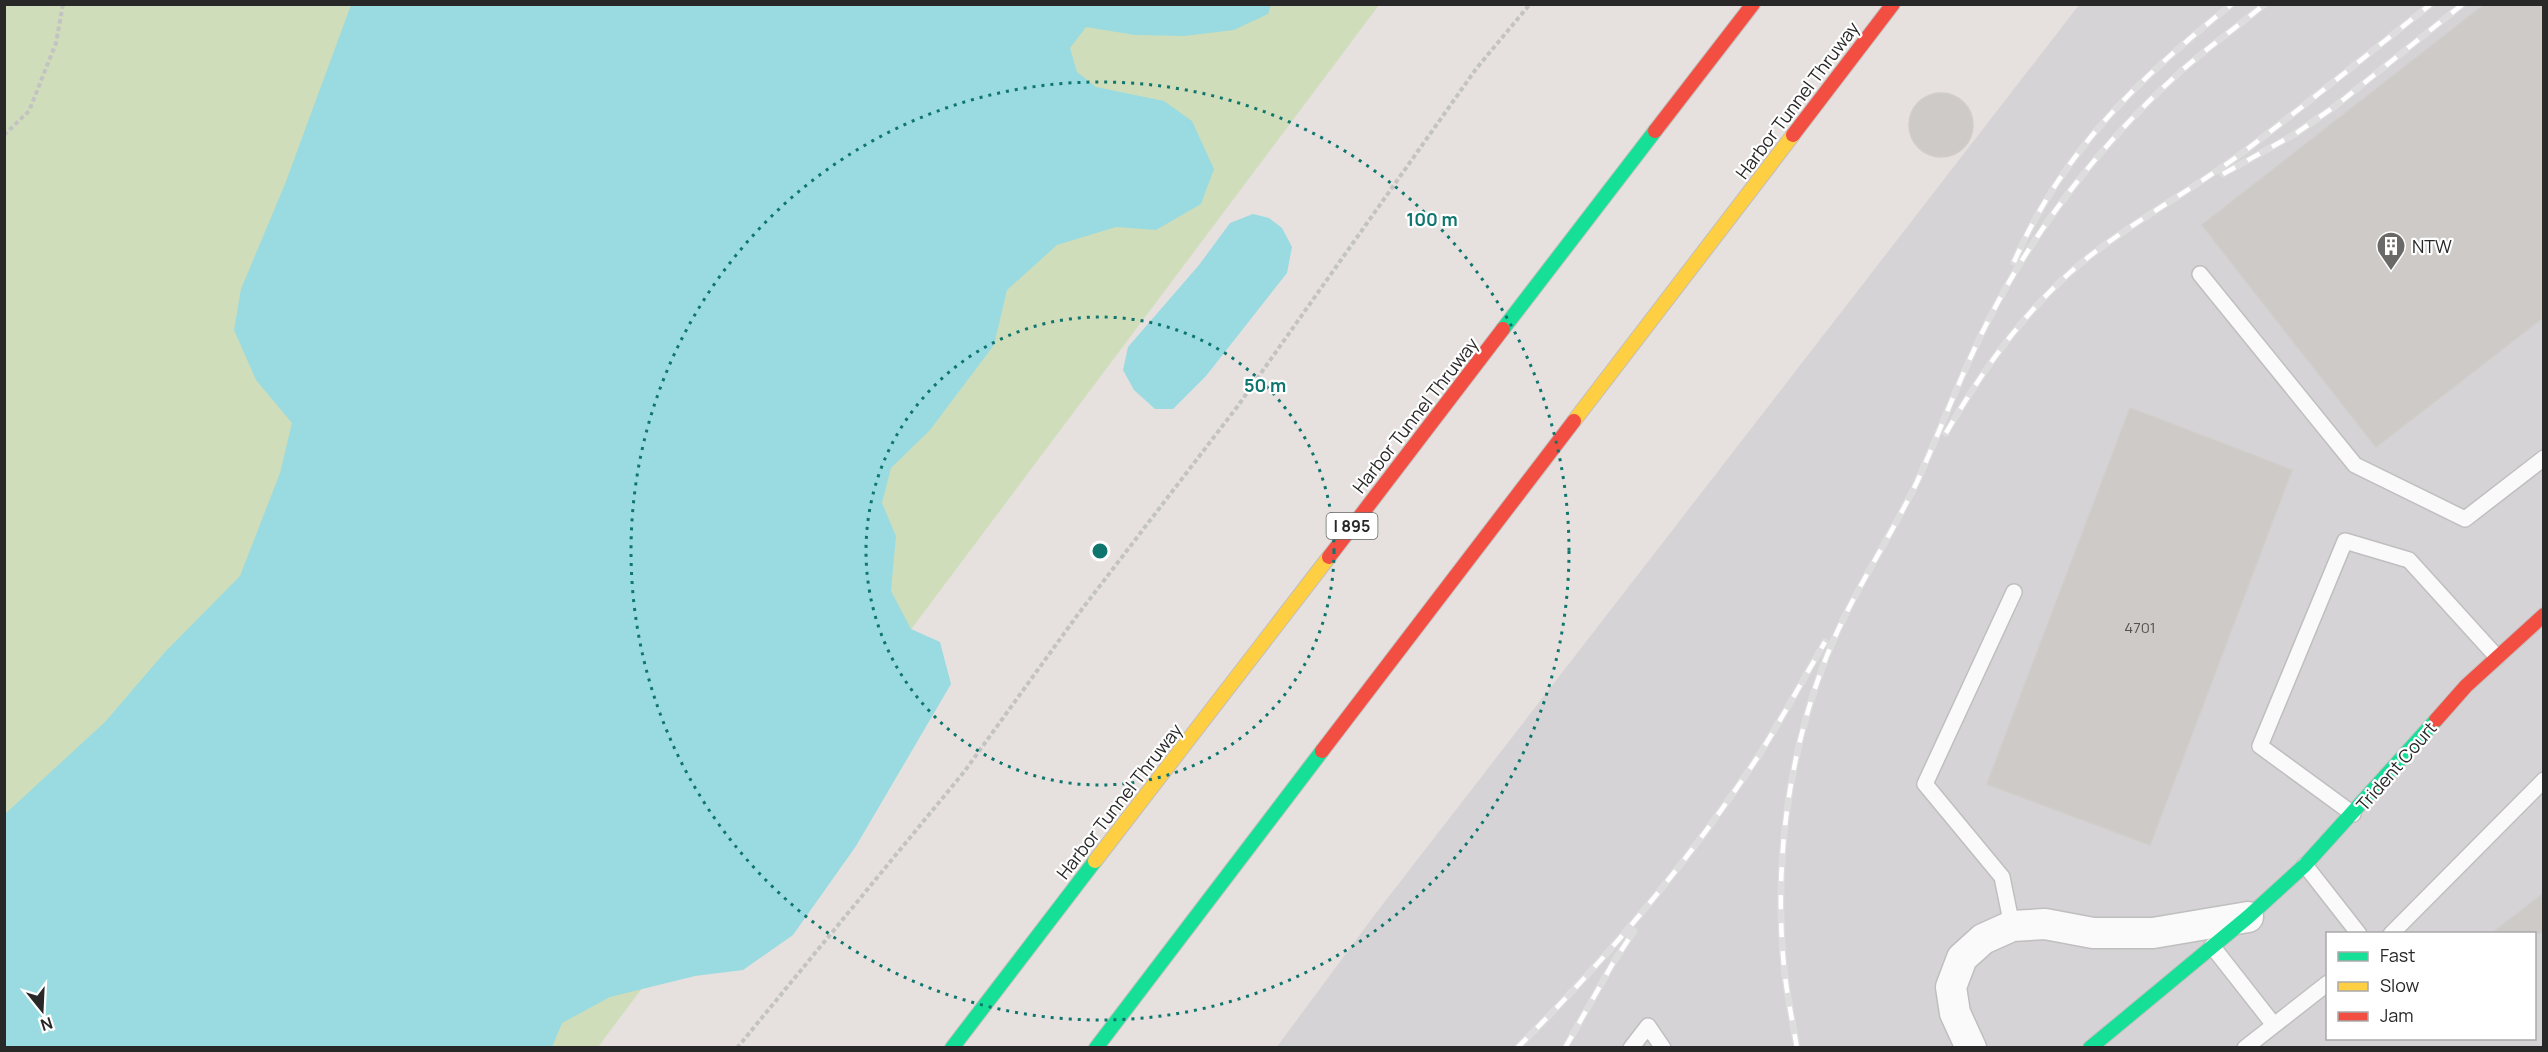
<svg xmlns="http://www.w3.org/2000/svg" width="2548" height="1052" font-family="Manrope,sans-serif">
<style>
.industrial{fill:#d5d3d5;fill-rule:evenodd}
.green{fill:#d0ddba}
.water{fill:#99dbe0}
.building{fill:#cdcac7;stroke:#d1cdca;stroke-width:1.5}
.lines{fill:none;stroke-linecap:round;stroke-linejoin:round}
.lane-casing{stroke:#c0bfbf;stroke-width:18}
.street-casing{stroke:#c0bfbf;stroke-width:33}
.fast-casing{stroke:#c0bfbf;stroke-width:16}
.slow-casing{stroke:#c0bfbf;stroke-width:16}
.jam-casing{stroke:#c0bfbf;stroke-width:16}
.path{stroke:#c4c3c3;stroke-width:4;stroke-dasharray:4.5 3;stroke-linecap:butt}
.lane{stroke:#fbfafa;stroke-width:15}
.street{stroke:#fbfafa;stroke-width:30}
.fast{stroke:#16e098;stroke-width:14}
.slow{stroke:#ffcf43;stroke-width:14}
.jam{stroke:#f24e42;stroke-width:14}
.rail-casing{stroke:#ddd;stroke-width:7}
.rail{stroke:#fff;stroke-width:4.5;stroke-dasharray:14;stroke-linecap:butt}
.ring{fill:none;stroke:#0f766e;stroke-width:3;stroke-dasharray:3 6}
.labels{text-anchor:middle;dominant-baseline:central;stroke-width:4.5;stroke-linejoin:round;paint-order:stroke}
.number-label{font-size:15px;fill:#525150}
.shield{fill:#fff;stroke:#686868;stroke-width:1.5}
.shield-label{font-size:16px;font-weight:bold;fill:#282828}
.street-label{font-size:18px;fill:#282828;stroke:#fff}
.poi-label{font-size:18px;fill:#282828;stroke:#fff;text-anchor:start}
.centre{fill:#0f766e;stroke:#fff;stroke-width:3}
.ring-label{font-size:18px;text-anchor:middle;font-weight:bold;fill:#0f766e;stroke:#fff;stroke-width:4.5;stroke-linejoin:round;paint-order:stroke}
</style>
<rect width="100%" height="100%" fill="#e6e1de"/>
<path class="industrial" d="M2079,5H2543V1047L1276,1048L1376,913ZM2328,934H2534V1038H2328Z"/>
<path class="green" d="M5,5H1379L598,1047L5,1048Z"/>
<path class="water" d="M351,5H1271L1268,14L1234,30L1184,36L1135,35L1086,27L1070,48L1077,72L1096,87L1164,101L1192,121L1214,169L1201,204L1156,230L1116,227L1057,245L1007,290L994,345L930,430L891,468L882,503L896,536L891,591L911,629L940,642L951,684L856,846L793,935L743,970L695,976L610,997L562,1023L552,1047H5V814L105,722L165,652L240,576L280,473L292,423L256,380L234,330L241,289L285,184Z
M1253,214L1269,218L1282,228L1292,247L1287,273L1206,376L1173,409H1155L1134,390L1123,370L1128,347L1199,265L1230,223Z"/>
<path class="building" d="M2485,4H2544V317L2376,447L2202,225Z
M1909 125a32 32 0 1 1 64 0a32 32 0 1 1-64 0Z
M2130,408L2292,470L2150,845L1987,784Z
M2544,893V933H2492Z"/>
<g class="lines">
<g class="lane-casing">
<path id="lane" d="M2200,274L2355,465L2465,519L2544,458
M2353,814L2260,746L2345,541L2409,560L2497,657
M2305,865L2359,934
M2012,926L2002,877L1925,784L2014,592
M2391,934L2544,780
M2212,946L2274,1025
M1631,1048L1648,1026L1663,1048
M2245,1048L2328,983"/>
</g>
<g class="street-casing">
<path id="street" d="M1971,1048L1955,1013L1951,987L1962,958L1983,939L2012,926L2045,924L2093,933H2153L2248,917"/>
</g>
<g class="fast-casing">
<path id="fast" d="M1503,329L1655,131
M952,1048L1095,861
M1096,1048L1322,751
M2090,1048L2248,917L2305,865L2436,720"/>
</g>
<g class="slow-casing">
<path id="slow" d="M1574,421L1793,135
M1095,861L1329,557"/>
</g>
<g class="jam-casing">
<path id="jam" d="M1655,131L1753,4
M1793,135L1893,4
M1329,557L1503,329
M2436,720L2466,686L2544,615
M1322,751L1574,421"/>
</g>
<path class="path" d="M4,135L29,111L56,43L63,4
M737,1048L964,772L1076,617L1237,407L1476,69L1530,4"/>
<use href="#lane" class="lane"/>
<use href="#street" class="street"/>
<use href="#fast" class="fast"/>
<use href="#slow" class="slow"/>
<use href="#jam" class="jam"/>
<g class="rail-casing">
<path id="rail" d="M2223,174L2295,134L2334,107L2463,4
M2014,262C2063,150 2138,79 2232,4
M1946,433C1986,364 2034,297 2099,249C2145,215 2196,187 2242,153C2306,105 2368,54 2431,4
M1517,1048C1608,958 1691,859 1761,752C1783,716 1804,678 1825,642
M1565,1048L1613,963L1634,931
M1797,1048C1793,1024 1788,1000 1785,976C1773,870 1787,758 1826,658C1851,595 1888,542 1917,482C1941,429 1961,374 1987,323C2034,229 2102,142 2180,72C2207,48 2237,27 2265,4"/>
</g>
<use href="#rail" class="rail"/>
</g>
<g class="ring">
<circle cx="1100" cy="551" r="234"/>
<circle cx="1100" cy="551" r="469"/>
</g>
<defs>
<g id="building-pin" transform="scale(1.5)"><path d="M0 17L-7.5 6A9.5 9.5 0 1 1 7.5 6Z" fill="#6a6968" stroke="#fff"/><path d="M-4-6H4V6H1V3H-1V6H-4ZM-2.5-4.3h1.7v1.8h-1.7ZM.8-4.3h1.7v1.8H.8ZM-2.5-1h1.7V.8h-1.7ZM.8-1h1.7V.8H.8Z" fill="#fff"/></g>
</defs>
<g fill-rule="evenodd">
<use href="#building-pin" x="2391" y="246"/>
</g>
<g class="labels">
<g class="number-label">
<text x="2140" y="627">4701</text>
</g>
<rect class="shield" x="1326.5" y="513" width="51" height="26" rx="4.5"/>
<g class="shield-label">
<text x="1352" y="526">I 895</text>
</g>
<g class="street-label">
<text transform="translate(1797 100) rotate(-53)">Harbor Tunnel Thruway</text>
<text transform="translate(1415 415) rotate(-52)">Harbor Tunnel Thruway</text>
<text transform="translate(2396 766) rotate(-49)">Trident Court</text>
<text transform="translate(1119 801) rotate(-52)">Harbor Tunnel Thruway</text>
</g>
<g class="poi-label">
<text x="2412" y="246">NTW</text>
</g>
</g>
<circle cx="1100" cy="551" r="9" class="centre"/>
<g class="ring-label">
<text x="1432" y="226">100 m</text>
<text x="1265" y="392">50 m</text>
</g>
<rect width="2548" height="1052" fill="none" stroke="#282828" stroke-width="12"/>
<rect x="2326" y="932" width="210" height="108" fill="#ffffff" stroke="#a9a9a9" stroke-width="1.5"/>
<rect x="2338" y="952" width="30" height="9" fill="#16e098" stroke="#a9a9a9" stroke-width="1.5"/>
<text x="2380" y="962" font-size="18" fill="#282828">Fast</text>
<rect x="2338" y="982" width="30" height="9" fill="#ffcf43" stroke="#a9a9a9" stroke-width="1.5"/>
<text x="2380" y="992" font-size="18" fill="#282828">Slow</text>
<rect x="2338" y="1012" width="30" height="9" fill="#f24e42" stroke="#a9a9a9" stroke-width="1.5"/>
<text x="2380" y="1022" font-size="18" fill="#282828">Jam</text>
<g transform="translate(42 1010) rotate(162)" stroke="#ffffff" stroke-width="4.5" paint-order="stroke">
<path d="M0-4.5L10 22L0 15L-10 22Z" fill="#282828"/>
<text y="-9" font-size="16" font-weight="bold" text-anchor="middle" fill="#282828">N</text>
</g>
</svg>
